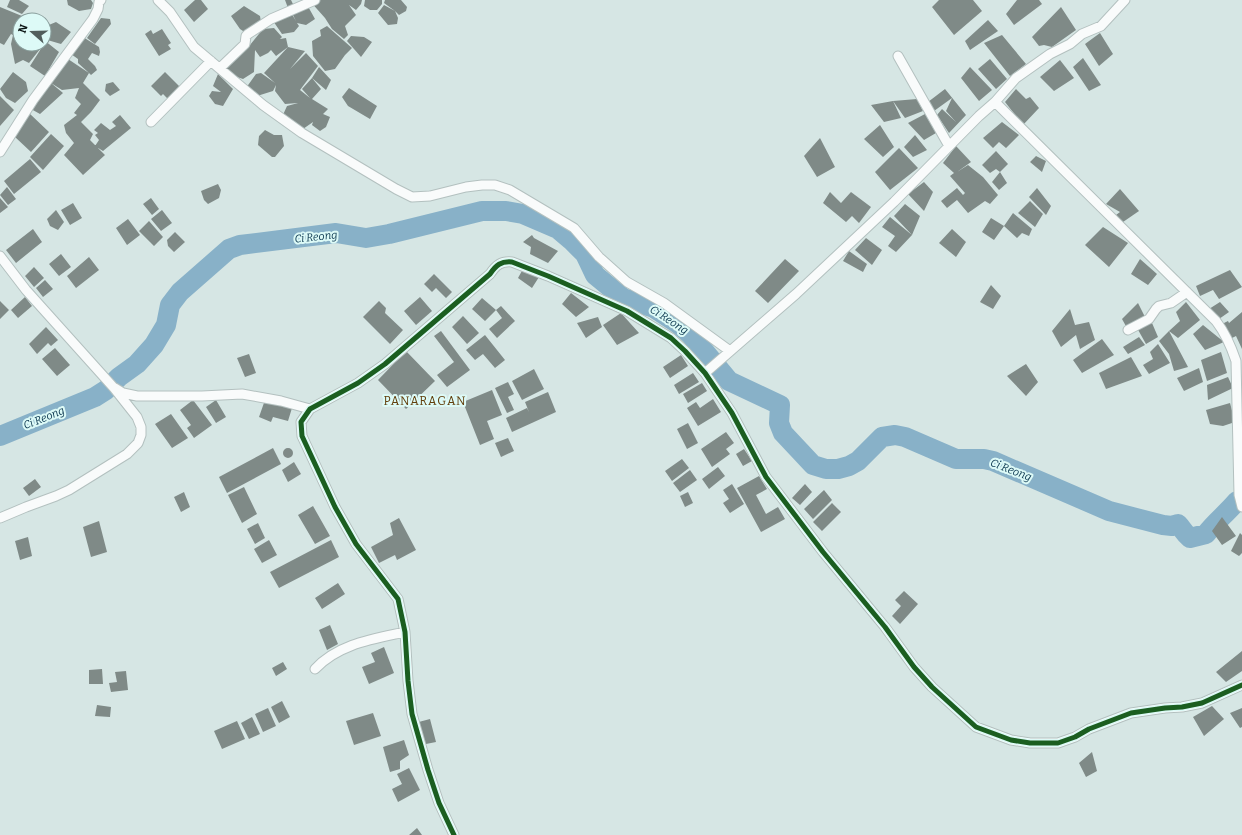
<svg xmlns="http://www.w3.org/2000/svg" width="1242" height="835" font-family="Bitter,serif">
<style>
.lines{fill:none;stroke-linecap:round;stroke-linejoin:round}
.river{stroke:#88b1c8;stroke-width:20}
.building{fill:#7f8a87}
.minor-casing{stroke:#b3c0bf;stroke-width:11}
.minor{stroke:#f9fbfb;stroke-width:9}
.cycleway-casing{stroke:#ddfaf7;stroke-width:8}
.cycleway{stroke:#1b5e20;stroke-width:5}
.labels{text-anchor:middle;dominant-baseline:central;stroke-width:4;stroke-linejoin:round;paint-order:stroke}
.water-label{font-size:11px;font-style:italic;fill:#0b374f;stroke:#ddfaf7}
.quarter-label{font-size:12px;letter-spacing:1px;fill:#623e0b;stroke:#ddfaf7}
</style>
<rect width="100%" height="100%" fill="#d6e6e4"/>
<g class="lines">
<path class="river" d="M0,436L95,397L106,390L119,377L137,364L154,345L166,325L170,305L180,292L229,249L240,245L336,233L366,238L389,234L482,211H506L523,214L558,229L571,240L585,254L595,275L623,298L654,308L677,323L690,334L729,381L780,405L779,423L783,433L813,465L826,469H838L849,466L858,461L882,437L895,435L905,437L956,459H984L993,461L1109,511L1163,525L1172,526L1178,524C1182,528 1184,533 1190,538L1206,534C1215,522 1227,513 1237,501L1242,500"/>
</g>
<path class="building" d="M10,0H19L29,6L22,14L7,7Z
M67,0H91L93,3L91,9L79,11L68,5Z
M195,0H201L208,9L194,22L184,10Z
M285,0H291L294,6L288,8Z
M309,0H362L361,4L356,10L349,5L356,15L345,26L348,35L344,39L332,29L325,18Z
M365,0H382V4L377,10H370L364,6Z
M385,0H401L407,7L406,11L399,15L395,11L398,18L397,24L388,25L378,13L384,5L395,11L384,3Z
M939,0H973L982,11L954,35L932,7Z
M1017,0H1039L1042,4L1014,25L1006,14Z
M305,1L315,19L306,25L297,23L299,26L294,32L282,34L269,15L288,8L296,21L291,11Z
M244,6L260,16L261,22L246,33L240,29L231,16Z
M0,7L22,16L13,35L11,34L4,45L0,43Z
M1061,7L1076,30L1052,47L1044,45L1039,46L1032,37Z
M101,18L110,19L111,24L95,44L87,38Z
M988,20L998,31L970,50L965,41Z
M56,22L71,32L61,44L44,39V27Z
M327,26L352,48L345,55L335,69L325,71L313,56L312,41L321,36L320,30Z
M274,28L282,37L280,39L286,38L288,47L305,51L290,69L306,53L318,66L300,90L310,98L302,89L312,78L321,89L312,99L328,109L323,114L330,117L326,127L320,131L312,125L313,122L303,129L282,117L287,106L298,103L285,104L275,91L276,85L273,91L257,96L246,88L256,74L261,73L275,83L264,73L288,47L276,56L271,50L268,53L260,57L255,50L254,72L243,79L234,76L225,67L250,45L263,29Z
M162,29L171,43L168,45L171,49L159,56L145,34L151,30L153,34Z
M1100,33L1113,54L1099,66L1085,44Z
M13,35L20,38V44H44V40L59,52L45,76L30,66L44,44L29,63L23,60L15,64L11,44Z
M1002,35L1026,64L1010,76L984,43Z
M351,36L364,37L372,42L361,57L347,41Z
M83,37L99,47L100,52L99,56L92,53L88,59L95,66L97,70L91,75L89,73L83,83L100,100L91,112L81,122L93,134L90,140L105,155L83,175L64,155L74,143L66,133L64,125L77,115L74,113L81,104L75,98L79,88L62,90L51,83L63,93L40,114L31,109L68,59L89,73L78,63V59L71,54Z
M1083,58L1101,85L1089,91L1073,67Z
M990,59L1007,79L996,89L978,69Z
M1060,60L1074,78L1054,91L1040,77Z
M319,67L331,80L326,90L312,78Z
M970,67L992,90L979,101L961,78Z
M13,72L26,82L28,91L15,103L6,98L0,89Z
M165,72L182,89L170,101L163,94L161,96L151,86Z
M218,74L233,89L223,106L215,104L209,96L212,91L221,92L213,86Z
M113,82L120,90L110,96L105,91L106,84Z
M349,88L377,106L370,119L348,106L342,97Z
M945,89L966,115L949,133L937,115L942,109L956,122L946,111L952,98L934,111L928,102Z
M1016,89L1026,99L1030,97L1039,108L1023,125L1005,102Z
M0,96L14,110L0,126Z
M917,99L923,111L905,118L893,101Z
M893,101L901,118L884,122L871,105Z
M29,113L49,132L31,152L15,137Z
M925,114L936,133L924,140L908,123Z
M120,115L131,128L103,151L95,146L99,140L95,135L98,133L94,130L101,123L110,130L116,126L112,122Z
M1002,122L1019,135L1006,148L999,142L993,148L983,138Z
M880,125L894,147L883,157L864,139Z
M265,130L274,135H282L284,146L275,157H272L258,145L259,136Z
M51,134L64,146L43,170L30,157Z
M915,135L927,150L913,157L904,147Z
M820,138L835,167L817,177L804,156Z
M956,146L971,162L957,172L968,165L983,177L998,195L990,204L985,201L968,213L957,200L947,208L941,201L957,188L963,195L965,193L950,176L954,173L943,163Z
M899,148L918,168L890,190L875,172Z
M996,151L1008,164L1000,172L996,169L990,173L982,165Z
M1036,156L1046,161L1042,172L1030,162Z
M30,159L41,172L14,194L4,181Z
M1000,172L1007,183L999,190L992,182Z
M924,182L933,192L924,211L908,194Z
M218,184L221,190L219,198L208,204L204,200L201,191Z
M7,187L16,199L8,205L0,195Z
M1037,188L1051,206L1046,215L1029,197Z
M1120,189L1139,211L1123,222L1116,215L1120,212L1106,204Z
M830,192L841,203L851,192L871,207L859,223L852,216L846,222L823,203Z
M0,198L8,207L0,213Z
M151,198L159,209L152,215L143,204Z
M1030,201L1043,214L1035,227L1018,213Z
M73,203L82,218L70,225L61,210Z
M905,204L920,216L912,235L894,216Z
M56,210L64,222L58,230L50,226L47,219Z
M162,210L172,223L161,231L151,219Z
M1013,213L1032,229L1029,236L1022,233L1017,238L1004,226Z
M890,217L912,235L896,252L888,246L895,236L882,227Z
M991,218L1004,226L994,240L982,232Z
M128,219L140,235L127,245L116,228Z
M149,221L163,237L154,246L139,231Z
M1103,227L1128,243L1109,267L1085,245Z
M33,229L42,242L16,263L6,250Z
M952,229L966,242L956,257L939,243Z
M175,232L185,242L174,252L168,246L167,240Z
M532,235L534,238L558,251L548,263L530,254L531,247L523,242Z
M866,238L882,250L872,265L855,250Z
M849,251L867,264L863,272L843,261Z
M61,254L71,267L59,276L49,264Z
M89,257L99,270L76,288L67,276Z
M785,259L799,271L768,303L755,291Z
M1140,259L1157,274L1148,285L1131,274Z
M34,267L44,278L34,287L25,276Z
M523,269L539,277L532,288L518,278Z
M1230,270L1242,287L1219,299L1213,290L1200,296L1196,286Z
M434,274L452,292L446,298L436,288L432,292L424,284Z
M45,280L53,289L43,297L36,288Z
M991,285L1001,296L993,309L980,302Z
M571,293L589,307L576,317L562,304Z
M25,297L32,306L18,318L11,310Z
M420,297L432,311L416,325L404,311Z
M482,298L496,310L485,321L472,309Z
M0,301L9,310L0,319Z
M379,301L386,308L385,313L403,330L390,344L363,317Z
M1186,302L1200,320L1178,338L1169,331L1180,321L1176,312Z
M1220,302L1229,312L1219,319L1209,309Z
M1138,303L1146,319L1127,328L1122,319Z
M501,306L515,321L497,338L489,329L502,318L496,310Z
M1070,309L1075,325L1089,322L1095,340L1080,349L1076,335L1061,347L1052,331Z
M1242,312V349L1236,336L1230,339L1222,324L1228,321L1229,323Z
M621,313L639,333L617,345L603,325Z
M463,316L479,333L467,344L452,327Z
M598,317L602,327L586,338L577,323Z
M1152,323L1158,337L1146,344L1137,328Z
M1203,325L1224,342L1205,350L1193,334Z
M46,327L58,340L51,346L48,343L37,354L29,344Z
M441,331L470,370L447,387L437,375L454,362L434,336Z
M1169,331L1188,367L1174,371L1169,354L1159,341Z
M485,335L505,360L495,368L483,354L475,360L466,350Z
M1139,337L1145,345L1128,354L1123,347Z
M1102,339L1114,355L1082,373L1073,360Z
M1158,344L1170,363L1149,374L1143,365L1153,359L1150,352Z
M55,348L70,365L57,376L42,359Z
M406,351L435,381L406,409L378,380Z
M1221,352L1227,373L1207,381L1201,360Z
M249,354L256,373L245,377L237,358Z
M681,355L688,366L670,378L663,367Z
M1131,357L1142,376L1106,389L1099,373Z
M1026,364L1038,382L1026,396L1007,376Z
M1199,368L1203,382L1184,391L1177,378Z
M534,369L544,389L522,400L512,381Z
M693,373L699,382L679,394L674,385Z
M1228,377L1233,388L1208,400L1207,385Z
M508,382L514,394L508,397L514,410L507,413L495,388Z
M702,383L707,391L688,403L683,394Z
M492,390L502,415L487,421L494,439L480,445L463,402Z
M548,392L556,412L512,432L506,418L527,408L529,412L525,402Z
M713,399L721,412L698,426L687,408L696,402L700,408Z
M193,400L212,425L194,438L187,428L191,425L180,410Z
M216,400L226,417L216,423L206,407Z
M265,400L292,408L288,421L273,417L271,422L259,417Z
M1230,403L1235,422L1223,426L1210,424L1206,410Z
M171,414L188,438L172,448L155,424Z
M688,423L698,443L687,449L677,429Z
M726,432L734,443L726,449L730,454L712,467L701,449Z
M508,438L514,451L501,457L495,443Z
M273,448L281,464L227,493L219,477Z
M283 453a5 5 0 1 1 10 0a5 5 0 1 1-10 0Z
M744,449L752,461L743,466L736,454Z
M682,459L689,468L672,481L665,471Z
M294,462L301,474L288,482L282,470Z
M718,467L725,476L709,489L702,479Z
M690,470L697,480L680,492L673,483Z
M759,476L767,489L756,495L766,514L778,507L785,519L761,532L737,488Z
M35,479L41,487L29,496L23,488Z
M732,484L744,504L730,513L723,503L729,499L723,490Z
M805,484L812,492L800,505L792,498Z
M244,487L257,514L242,523L228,495Z
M824,490L832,500L813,519L804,509Z
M184,492L190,507L181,512L174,497Z
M688,492L693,503L685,507L680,496Z
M832,503L841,512L822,531L813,522Z
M313,506L330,536L315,544L298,515Z
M1222,517L1236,536L1222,545L1212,531Z
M399,518L416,550L397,560L395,555L379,563L371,547L393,535L390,523Z
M99,521L107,552L91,557L83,527Z
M258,523L265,538L255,544L247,529Z
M1240,533L1242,535V553L1239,556L1231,551Z
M28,537L32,556L20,560L15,541Z
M269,540L277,555L262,563L254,549Z
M331,540L339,557L279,588L270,572Z
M338,583L345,594L322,609L315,598Z
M904,591L918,604L900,624L892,616L901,606L895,600Z
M330,625L338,644L327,650L319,630Z
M384,647L394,673L369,684L362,667L375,662L371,653Z
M1242,651V671L1226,682L1216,672Z
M283,662L287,669L276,676L272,668Z
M102,669L103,684H89V670Z
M126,671L128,690L111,692L109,683L117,682L115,672Z
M282,701L290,717L279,723L271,707Z
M97,705L111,707L110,717L95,716Z
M1212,706L1224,719L1204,736L1193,717Z
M268,708L276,726L263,732L255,714Z
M1242,708V727L1240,728L1230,713Z
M373,713L381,736L354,745L346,721Z
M252,717L260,734L249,739L241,723Z
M430,719L436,742L421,745L415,723Z
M237,721L245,739L222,749L214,731Z
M404,740L409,755L400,761V769L390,772L383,747Z
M1092,752L1097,771L1086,777L1079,763Z
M409,768L420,790L398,802L392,789L402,784L397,774Z
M417,828L422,835H409Z"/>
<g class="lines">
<g class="minor-casing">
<path id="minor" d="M158,0L170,12L194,47L263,105L302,133L396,189L412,197L430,196L466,187L482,185H495L510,190L574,228L599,257L627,282L664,303L730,351
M898,56L949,146
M220,68L245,44L246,36L248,34L271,19L315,0
M995,102L1216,321C1226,334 1231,346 1236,361L1239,495L1242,507
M151,122L211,61
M0,152L33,100L93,19L98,9L99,2L101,0
M0,256L26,290L114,388L137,417L141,427V435L138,443L127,454L69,490L56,496L26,507L0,518
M1128,330L1149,319L1156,309L1159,306L1171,303L1187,292
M705,373L796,294L894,202L979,116L995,102L1016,78L1050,54L1070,44L1082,34L1101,26L1125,0
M115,388L123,393L137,396H202L242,394L281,401L310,409
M315,669C338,644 373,639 405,632
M454,835L439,803L428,770L412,714L408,681L405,632L398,599L356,544L335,507L302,436L301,422L310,409L358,383L385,364L490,274C496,265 501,261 512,262L548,276L627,311L671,338L685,351L705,373L732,413L766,477L823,552L885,627L914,667L932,687L976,727L1011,740L1030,743H1058L1075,737L1089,729L1131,713L1165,708L1182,707L1202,703L1242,685"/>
</g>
<use href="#minor" class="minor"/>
<g class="cycleway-casing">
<path id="cycleway" d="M454,835L439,803L428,770L412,714L408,681L405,632L398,599L356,544L335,507L302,436L301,422L310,409L358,383L385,364L490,274C496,265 501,261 512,262L548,276L627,311L671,338L685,351L705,373L732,413L766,477L823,552L885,627L914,667L932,687L976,727L1011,740L1030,743H1058L1075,737L1089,729L1131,713L1165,708L1182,707L1202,703L1242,685"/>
</g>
<use href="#cycleway" class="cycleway"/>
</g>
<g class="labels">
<g class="water-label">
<text transform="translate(316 237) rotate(-6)">Ci Reong</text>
<text transform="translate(669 320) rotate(33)">Ci Reong</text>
<text transform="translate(44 418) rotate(-22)">Ci Reong</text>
<text transform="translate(1011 470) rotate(21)">Ci Reong</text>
</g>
<g class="quarter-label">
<text x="425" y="401">PANARAGAN</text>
</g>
</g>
<g transform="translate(32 32) rotate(290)"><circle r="19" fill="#ddfaf7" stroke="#899e9c"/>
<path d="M0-3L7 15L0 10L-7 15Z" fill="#515e5c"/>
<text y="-6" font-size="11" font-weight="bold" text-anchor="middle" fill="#0a1413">N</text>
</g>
</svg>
